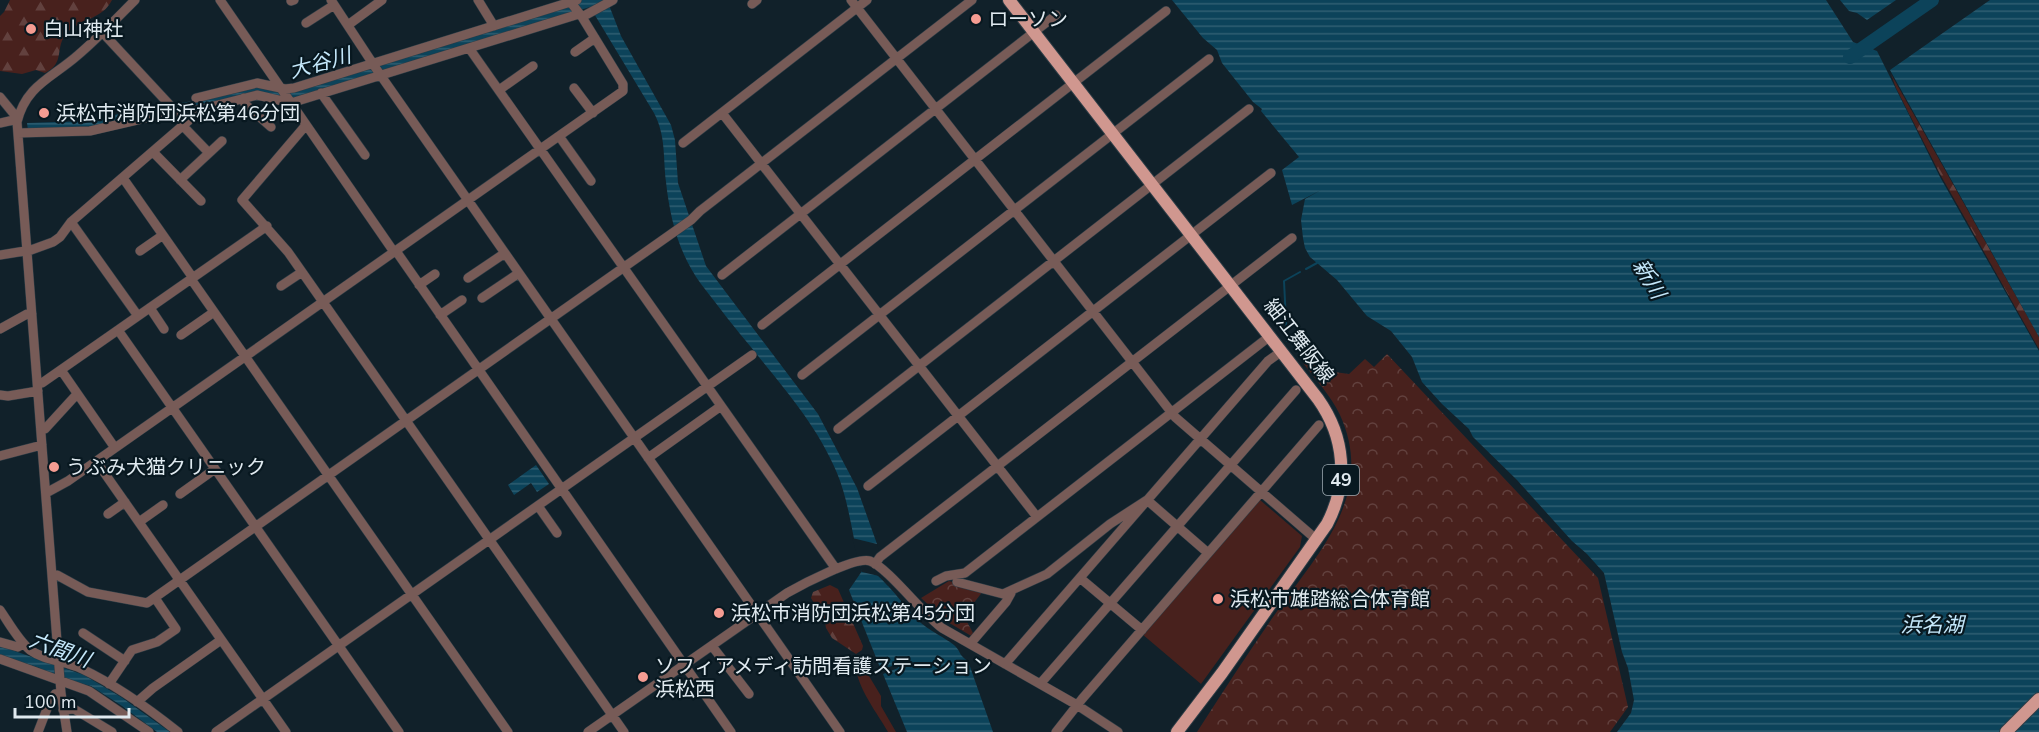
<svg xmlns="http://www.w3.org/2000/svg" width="2039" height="732" font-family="'Nunito Sans','Noto Sans JP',sans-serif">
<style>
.grass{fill:#48211d}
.forest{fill:url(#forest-firs)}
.park{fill:url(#park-crowns)}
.water{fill:url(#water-rules)}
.pier{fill:#11212a}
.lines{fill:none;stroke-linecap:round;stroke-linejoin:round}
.stream{stroke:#0c435a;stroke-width:2}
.river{stroke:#0c435a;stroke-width:14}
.minor-casing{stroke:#2e3d46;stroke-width:10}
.major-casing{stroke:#2e3d46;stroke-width:14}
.minor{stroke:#775b57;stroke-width:9}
.major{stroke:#d0978f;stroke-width:12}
.poi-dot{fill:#f59c92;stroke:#081820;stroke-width:2}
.labels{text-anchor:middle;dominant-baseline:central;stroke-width:4.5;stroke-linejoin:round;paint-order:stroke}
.shield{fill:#081820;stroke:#9fabb2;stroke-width:1.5}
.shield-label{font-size:18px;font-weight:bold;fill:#e0eaf0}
.poi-label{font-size:20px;fill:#e0eaf0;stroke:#081820;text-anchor:start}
.street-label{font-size:20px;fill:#e0eaf0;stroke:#081820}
.water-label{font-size:21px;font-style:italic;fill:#c5e8fb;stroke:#081820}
</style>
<defs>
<pattern id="forest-firs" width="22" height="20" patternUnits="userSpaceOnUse" patternTransform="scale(1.5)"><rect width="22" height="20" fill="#48211d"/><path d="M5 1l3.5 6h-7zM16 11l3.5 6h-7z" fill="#62413e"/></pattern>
<pattern id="park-crowns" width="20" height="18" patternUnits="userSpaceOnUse" patternTransform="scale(1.5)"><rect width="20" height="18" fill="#48211d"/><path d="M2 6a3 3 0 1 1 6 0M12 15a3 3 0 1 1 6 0" fill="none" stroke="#62413e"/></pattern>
<pattern id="water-rules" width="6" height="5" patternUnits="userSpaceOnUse" patternTransform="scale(1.5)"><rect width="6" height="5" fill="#0c435a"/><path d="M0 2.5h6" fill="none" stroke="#2f5e72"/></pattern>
</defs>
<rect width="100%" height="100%" fill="#11212a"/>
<path class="grass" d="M1258,500H1260L1302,536L1300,547L1201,684L1142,634Z
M862,658L869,676L881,696V706L896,732H888C878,714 851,680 857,660Z"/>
<path class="forest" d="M10,0H112C103,19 80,19 67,33C54,47 66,63 45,73L36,70L22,74L0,71V16L4,12Z
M1891,74L2039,337V349L1940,174L1896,88Z
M830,585L838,589L863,646L862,650L856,654L832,638L826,628L825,622L811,598L813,592Z"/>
<path class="park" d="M1387,354L1598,578L1628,707L1610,732H1197C1224,690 1251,648 1280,607C1322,549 1375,492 1340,415C1331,396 1316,380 1303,363L1312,362L1320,370L1349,374L1365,359L1374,367Z
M949,581L983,591L964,616L974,635L973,637L946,621L921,598Z"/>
<path class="water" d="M582,0H607L621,36L671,125L675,140L678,183L706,266L818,414L857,488L877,544V575C894,590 905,608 921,623C930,631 951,641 956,647C962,654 958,654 968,661L993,732H907L883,674L898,668L897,664L881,670L849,590L862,571C852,539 850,504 837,473C818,427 786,391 755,352C736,330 719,307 701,284C679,254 670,219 666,182C663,157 666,136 654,113L590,7L292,99L266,93L97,127L28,130L27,123L89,121L144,108L194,101L253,86L281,91L579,3Z
M1172,0H1826L1853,42L1877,51L1940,177L2039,351V732H1617L1631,713L1634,700L1628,668L1622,652L1604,573L1587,554L1572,541L1517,480L1473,437L1469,429L1442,404L1422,382L1412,357L1391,331L1367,316L1337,280L1310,257L1305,248L1303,238L1301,220L1305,199L1321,190L1292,205L1282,170L1299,157L1261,111L1262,109L1253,102L1222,63L1217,50L1203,38Z
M1840,0H1896L1867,20L1857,13L1849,11Z
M1990,0H2039V337L1890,70Z
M536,465L549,484L537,492L531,483L514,495L508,485Z
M0,646L84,675L121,697L170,732H157L122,706L91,686L52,676L40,668L0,655Z"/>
<path class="pier" d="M852,538L877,544L880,555V573L886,579L888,586L879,576L862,572Z"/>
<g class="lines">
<path class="stream" d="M1306,269L1317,263
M1287,341L1284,281L1300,272"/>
<path class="river" d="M1850,57L1932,0"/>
<g class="minor-casing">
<path id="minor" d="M220,0L394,252
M331,0L379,73L840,732
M478,0L494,26
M851,0L1175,417L1317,540
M291,1L294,0
M752,4L757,0
M582,17L613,0
M306,23L334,5
M348,25L382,0
M102,32L180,116
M469,48L836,569
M575,52L595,38
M574,88L593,113
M499,90L533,66
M321,93L365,155
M0,97L18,119L0,123
M196,98L257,83L285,89L294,88L577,0
M244,98L245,104L271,127
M722,113L1037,517
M306,125L242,200L288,252L624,732
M183,126L209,153
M18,133L90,131L146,118L202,109L257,95L291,103L579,14
M559,136L591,181
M683,143L867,0
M153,152L201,201
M123,178L193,278
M180,180L222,141
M71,222L138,316
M140,251L163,235
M396,251L731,732
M0,255L31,250L53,242L60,237L71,222L202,109
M722,275L1056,15
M468,278L505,253
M191,279L508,732
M419,285L435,274
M281,286L302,272
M482,298L519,273
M150,308L164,329
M440,315L462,300
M762,325L1166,11
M0,329L27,314H32
M118,330L399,732
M181,335L214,312
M61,370L115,448
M802,375L1209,59
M38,383H42L267,226
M0,395L8,396L38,391
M838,429L1249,109
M41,430L45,429L77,394
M0,456L42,445
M648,458L721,406
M96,461L286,732
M868,486L1271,173
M46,493L68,481L623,91V84L582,17L569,0
M180,494L215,469
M538,506L557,533
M108,514L125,502
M139,522L163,505
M875,564L880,557L1292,238
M53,576L57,575L88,592L147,603L691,220L700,211L972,0
M1080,578L1142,630
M936,581L946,576L965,573L1270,336
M957,582L1003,594L1047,574L1110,524L1147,500L1208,553
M0,610C9,623 18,640 30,650C45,661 66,661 82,669C116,685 148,708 178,732
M83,633L125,661
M0,642L18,647L23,644
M970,644L1006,602L1011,593L1010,591
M712,646L749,694
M0,659L89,691L149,732
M1005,664L1268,361L1282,351
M109,684L132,650L157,642L176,629L155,598
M1040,684L1296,390
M137,702L153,688L221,640
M63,710L74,709L112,732
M38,732L50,701L55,694L61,693
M67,732L61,693L17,122C26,85 52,78 78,55C98,38 116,19 135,0
M216,732L752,355
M588,732L787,593C801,585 856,556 870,561C887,567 923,614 942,628L1077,705L1118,732
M1056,732L1082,699L1319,425"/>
</g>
<g class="major-casing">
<path id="major" d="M1009,0L1318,399C1345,437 1349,482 1327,524L1222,673L1177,732
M2006,732L2039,699"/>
</g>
<use href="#minor" class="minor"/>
<use href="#major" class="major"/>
</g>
<g class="poi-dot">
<circle cx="976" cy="19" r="6"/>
<circle cx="31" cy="29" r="6"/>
<circle cx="44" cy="113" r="6"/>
<circle cx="54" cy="467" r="6"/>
<circle cx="1218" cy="599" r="6"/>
<circle cx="719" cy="613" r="6"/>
<circle cx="643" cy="677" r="6"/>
</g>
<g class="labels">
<rect class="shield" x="1323" y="465" width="36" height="30" rx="4.5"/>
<g class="shield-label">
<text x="1341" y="480">49</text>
</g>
<g class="poi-label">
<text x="988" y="19">ローソン</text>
<text x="43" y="29">白山神社</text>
<text x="56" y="113">浜松市消防団浜松第46分団</text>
<text x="66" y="467">うぶみ犬猫クリニック</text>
<text x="1230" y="599">浜松市雄踏総合体育館</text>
<text x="731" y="613">浜松市消防団浜松第45分団</text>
<text x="655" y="666">ソフィアメディ訪問看護ステーション<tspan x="655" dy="23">浜松西</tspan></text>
</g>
<g class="street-label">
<text transform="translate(1299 341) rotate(52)">細江舞阪線</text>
</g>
<g class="water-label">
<text transform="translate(320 63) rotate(-15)">大谷川</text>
<text transform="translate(1649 279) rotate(59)">新川</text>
<text x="1932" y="625">浜名湖</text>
<text transform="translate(60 650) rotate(20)">六間川</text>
</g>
</g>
<path d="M15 708v9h114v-9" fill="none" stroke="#e0eaf0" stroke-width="3"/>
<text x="24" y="708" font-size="18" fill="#e0eaf0" stroke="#081820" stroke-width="4.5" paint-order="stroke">100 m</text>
</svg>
